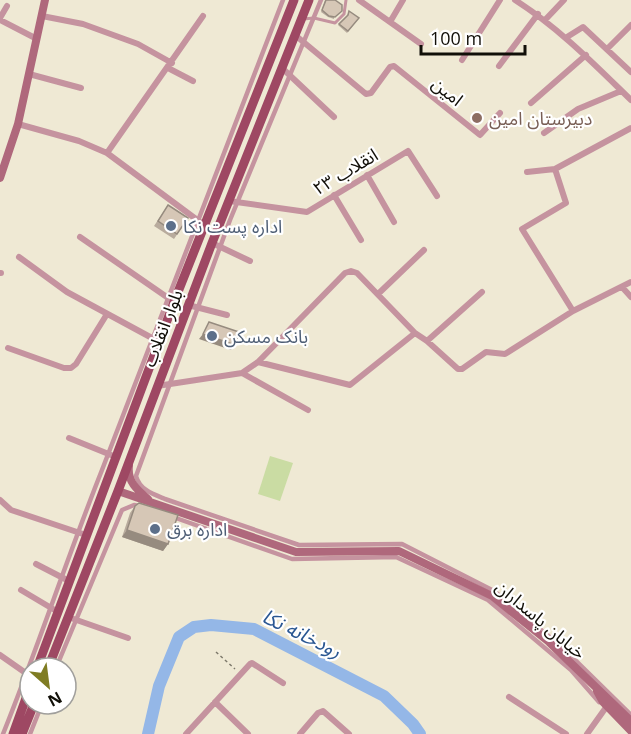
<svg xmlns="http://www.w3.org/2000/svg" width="631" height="734" font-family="'Open Sans','Noto Sans Arabic',sans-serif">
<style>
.pitch{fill:#cadca3}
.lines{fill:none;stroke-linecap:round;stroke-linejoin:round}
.river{stroke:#94b7e7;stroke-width:12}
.path{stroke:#7d796b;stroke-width:1.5;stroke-dasharray:3 3;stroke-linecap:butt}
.service{stroke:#c5939f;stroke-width:3}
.pedestrian{stroke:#c5939f;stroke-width:4.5}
.minor{stroke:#c5939f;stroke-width:6}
.secondary{stroke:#af687c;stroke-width:8}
.primary{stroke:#9e4863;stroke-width:9}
.wall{fill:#b8ab9d}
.shaded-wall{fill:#968b7f}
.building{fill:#d6c7b6;stroke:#968b7f;stroke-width:1.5}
.education-dot{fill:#8d6e63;stroke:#fff;stroke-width:2}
.service-dot{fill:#5c6f8a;stroke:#fff;stroke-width:2}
.labels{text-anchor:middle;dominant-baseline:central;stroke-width:4.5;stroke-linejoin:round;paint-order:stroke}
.street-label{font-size:18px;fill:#110f08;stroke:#fff}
.education-label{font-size:18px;fill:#785e54;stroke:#fff;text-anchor:start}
.service-label{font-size:18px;fill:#4e5e75;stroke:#fff;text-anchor:start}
.water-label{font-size:20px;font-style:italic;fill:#2a5792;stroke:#fff}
</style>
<rect width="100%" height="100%" fill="#efe9d4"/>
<path class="pitch" d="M270,456L293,463L280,501L258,494Z"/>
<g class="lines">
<path class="river" d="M148,734L159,686L179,637L194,627L211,625L254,629L384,696L413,724L420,734"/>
<path class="path" d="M216,652L235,669"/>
<path class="service" d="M303,19L314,18L335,23L344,14L346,0"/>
<path class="pedestrian" d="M321,0L230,220L136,476C140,490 153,494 165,499L299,545L402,544L494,591L563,648L631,715
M173,517L292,559L396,557L488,600L571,670L599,702
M56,668L122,510L134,505L139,506
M3,734C38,647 67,558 102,470C163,314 222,156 283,0
M30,734L42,704"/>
<path class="minor" d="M359,0L421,44
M515,0C559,28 594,64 631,100
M42,16L83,24L138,44L172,63
M0,18L7,6
M0,20L37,39
M545,20L564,0
M390,22L403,0
M295,35L366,94L371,93L390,67L394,66L480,135L500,113
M567,37L583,27L631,72
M607,49L631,25
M462,60L500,0
M499,66L538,14
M168,68L193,81
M282,68L334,117
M29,74L81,88
M531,103L586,55
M18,124L79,141L107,153L204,225
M544,133L578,109L621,91
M107,153L203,16
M555,169L566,203L522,229L573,311
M527,172L555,169L631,128
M367,175L394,222
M334,195L361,240
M229,201L307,212L408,151L437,196
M80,237L174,302
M212,243L250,261
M19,257L67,292L152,338
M0,273H1
M622,287L631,297
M378,294L424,250
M188,305L227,315
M427,341L482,292
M8,348L64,368H71L76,364L107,314
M258,362L345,273L351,271L357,273L415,333
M242,373L308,410
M157,386L242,373L258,362L350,385L415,333L427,341L458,369H462L486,352L505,354L573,311L631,282
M69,438L116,457
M0,500L11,510L86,535
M36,564L69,581
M21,590L58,612
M68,617L128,638
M0,655L30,676
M509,697L566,734
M215,702L248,734
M186,734L250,664L252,663L283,683
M300,734L318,713L323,711L349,734
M587,734L607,706"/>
<path class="secondary" d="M0,178L18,124L45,0
M129,466C127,481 137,490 148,499
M118,491L296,552L399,551L492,596L549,642L631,721
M597,691L603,702L631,731"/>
<path class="primary" d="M37,668L174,302L294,0
M48,668L118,491L212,243L309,0
M13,734L30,687
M22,734L34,704"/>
</g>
<path class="wall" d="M325,0H335L334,19L328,17L321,12Z
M349,11L359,18L347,33L338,25L347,16Z
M168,205L188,218L174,239L154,226Z
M135,506L168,544L163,551L122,537L130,513Z"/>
<path class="shaded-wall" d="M203,334L235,345L231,350L199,339Z
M127,530L168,544L163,551L122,537Z"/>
<path class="building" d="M326,0H335L342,5V11L335,17L329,16L322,10Z
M349,11L359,18L348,31L339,24L348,15Z
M168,205L188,218L177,234L158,221Z
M209,322L239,332L235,345L203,334Z
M139,503L178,515L168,544L127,530L135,506Z"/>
<circle class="education-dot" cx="477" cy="118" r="6"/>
<g class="service-dot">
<circle cx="171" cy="226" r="6"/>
<circle cx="212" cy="336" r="6"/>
<circle cx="155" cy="529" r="6"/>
</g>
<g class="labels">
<g class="street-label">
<text transform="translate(448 91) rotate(39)">امین</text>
<text transform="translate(345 171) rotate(-31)">انقلاب ۲۳</text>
<text transform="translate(162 328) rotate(-69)">بلوار انقلاب</text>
<text transform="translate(541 619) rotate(40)">خیابان پاسداران</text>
</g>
<g class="education-label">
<text x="489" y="118">دبیرستان امین</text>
</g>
<g class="service-label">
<text x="183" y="226">اداره پست نکا</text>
<text x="224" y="336">بانک مسکن</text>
<text x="167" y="529">اداره برق</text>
</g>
<g class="water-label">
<text transform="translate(302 633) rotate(26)">رودخانه نکا</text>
</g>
</g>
<g transform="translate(48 686) rotate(152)"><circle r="28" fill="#ffffff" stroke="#a09f9c" stroke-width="1.5"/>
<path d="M0-4.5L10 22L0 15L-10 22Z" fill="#7f7c23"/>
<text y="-9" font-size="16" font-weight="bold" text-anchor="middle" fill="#110f08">N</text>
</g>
<path d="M421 45v9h104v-9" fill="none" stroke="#110f08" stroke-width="3"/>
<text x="430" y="45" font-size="18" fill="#110f08" stroke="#ffffff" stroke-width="4.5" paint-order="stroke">100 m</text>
</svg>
